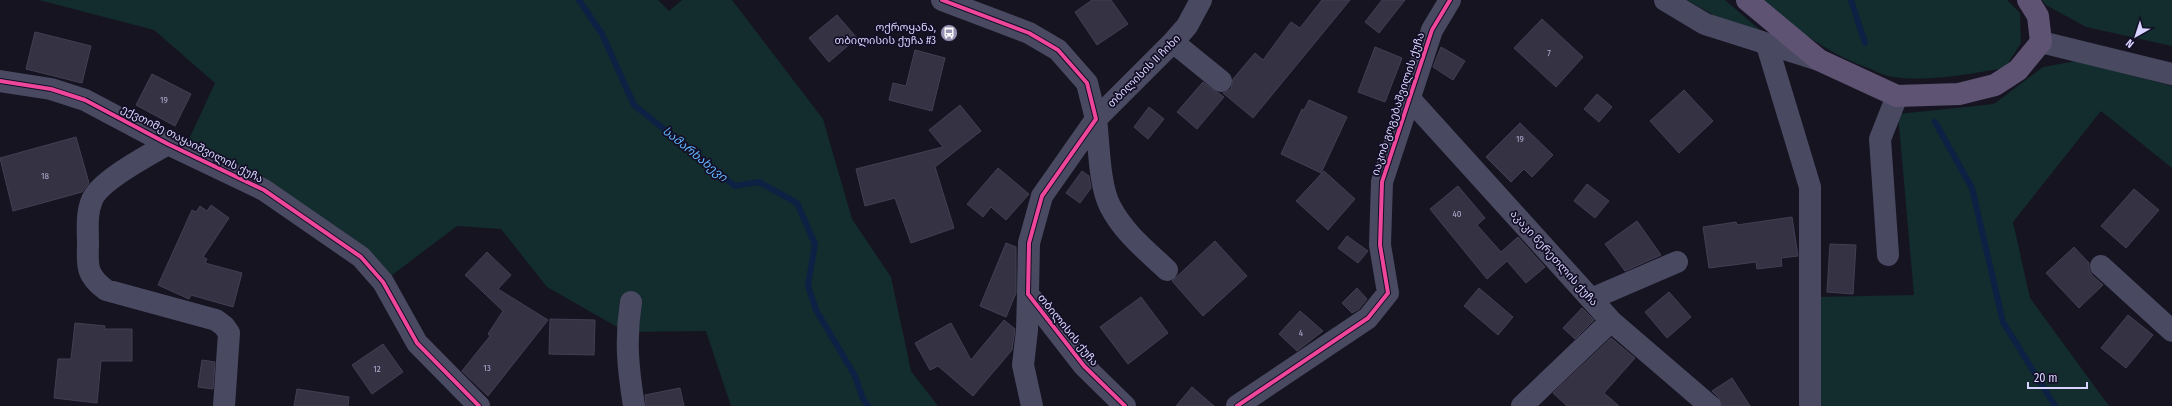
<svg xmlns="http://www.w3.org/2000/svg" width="2172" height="406" font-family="'Fira Sans Condensed','Noto Sans Georgian',sans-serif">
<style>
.green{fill:#132c2d}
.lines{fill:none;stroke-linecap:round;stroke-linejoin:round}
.stream{stroke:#0d2144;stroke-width:6}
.building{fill:#343243;stroke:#433f54}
.minor{stroke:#4a4962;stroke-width:22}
.major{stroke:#5e5373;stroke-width:22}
.cycleway-casing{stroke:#130f26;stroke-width:6}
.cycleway{stroke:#ed469a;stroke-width:4}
.labels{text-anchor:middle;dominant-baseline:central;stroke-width:3.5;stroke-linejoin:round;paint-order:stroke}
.number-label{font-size:9px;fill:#b0acd0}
.poi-label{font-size:11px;fill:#d9d4ff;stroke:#130f26;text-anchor:end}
.street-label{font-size:11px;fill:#d9d4ff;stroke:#130f26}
.water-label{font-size:12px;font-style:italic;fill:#62b6ff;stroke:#130f26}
</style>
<rect width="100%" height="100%" fill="#161421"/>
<path class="green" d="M39,0H658L669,11L682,0H732L823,119L852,219L891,277L911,371L938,406H731L706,331L626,332L547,287L501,229L457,226L383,282L184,150L215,83L154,30Z
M1687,0H1725L1767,36L1729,24Z
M1759,0H2007L2020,13L2021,43L2005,68C1969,74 1930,82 1893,77C1886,76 1879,73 1873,70C1830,55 1794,28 1759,0Z
M2042,0H2172V46L2086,27L2046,5Z
M2076,61L2172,86V168L2101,111L2013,222L2030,298L2109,406H1816V297L1914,295L1898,114L1994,104L2043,67Z"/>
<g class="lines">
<path class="stream" d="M579,0L602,34L634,105L735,186L759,182L797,203L815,244L808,286L816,310L855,376L863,399L868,406
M1851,0L1865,43
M1935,122L1972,188L2003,322L2055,406"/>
</g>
<path class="building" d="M1092,0H1111L1128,24L1097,45L1075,12Z
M1322,0H1350L1253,118L1223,93L1231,89L1233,79L1255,53L1263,60L1291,22L1300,28Z
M1382,0H1405L1379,33L1365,22Z
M837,15L857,38L829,62L809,38Z
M1542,19L1583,57L1556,87L1514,48Z
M35,32L91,46L82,83L26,69Z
M1375,47L1402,58L1385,102L1358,92Z
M1441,47L1465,61L1453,80L1433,67Z
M915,50L945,58L932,111L889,100L893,83L906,86Z
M152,74L191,94L175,126L136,105Z
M1203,82L1224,97L1197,129L1177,112Z
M1684,90L1713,121L1679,153L1650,121Z
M1597,94L1612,107L1599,122L1584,109Z
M1309,100L1347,117L1321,173L1281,154L1302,109L1304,110Z
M960,105L981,131L935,167L954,228L911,243L895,198L865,206L856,169L943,147L929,130Z
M1149,107L1164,119L1148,139L1134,127Z
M1520,123L1553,155L1532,177L1524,169L1511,182L1486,157Z
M76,137L89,183L82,192L13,211L0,158Z
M998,168L1029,194L1006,220L991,207L983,217L967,204Z
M1082,171L1089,176L1091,188L1080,203L1066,193Z
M1324,171L1355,199L1328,230L1296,201Z
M1587,184L1609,201L1595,218L1574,201Z
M1458,186L1485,218L1477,225L1501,252L1518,237L1545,267L1526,283L1507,261L1487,279L1430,209Z
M2134,189L2159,210L2126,248L2101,226Z
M211,205L229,218L203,257L207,259L205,263L242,273L233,307L191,295L189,299L158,285L192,210L196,212L200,206L207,211Z
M1792,217L1798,256L1781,258L1782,266L1757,269L1756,262L1709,268L1703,227L1736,222L1737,225Z
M1637,221L1661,255L1625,271L1605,244Z
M1347,236L1368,251L1358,263L1338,248Z
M1215,241L1247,276L1203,316L1172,281Z
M1006,243L1016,247V293L1006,317L980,306Z
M1830,244L1856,245L1853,294L1827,292Z
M2074,247L2089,263V269L2092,275L2103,285L2079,308L2046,273Z
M487,252L511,275L498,289L548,320L488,396L462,371L490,336L488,334L503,311L465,275Z
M1357,288L1367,299L1359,309L1352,313L1342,303Z
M1479,288L1513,317L1498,335L1464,306Z
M1669,292L1691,317L1667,338L1645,312Z
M1141,297L1168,333L1128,364L1100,327Z
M1582,308L1594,320L1575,339L1563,328Z
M1300,311L1323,331L1297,351L1279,334Z
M2128,315L2153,335L2126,368L2101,348Z
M550,319L595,320L594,355L549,354Z
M1004,320L1015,329L1012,350L973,396L938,366L930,370L915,343L951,323L971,360Z
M75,323L105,326L104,329H132V361H101L97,403L54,398L58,359H71Z
M1611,338L1635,358L1604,393L1619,406H1567L1553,393Z
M383,344L403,372L372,394L352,365Z
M202,360L215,362L213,389L198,387Z
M1732,378L1750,406H1722L1718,397L1712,391Z
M1192,387L1214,406H1176Z
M680,388L684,406H646L645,395Z
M297,389L349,397L348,406H294Z"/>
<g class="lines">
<path class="minor" d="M942,0L1029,33L1058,50L1087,83L1096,119L1042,196L1029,243L1028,294L1084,366L1125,406
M1665,0L1705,24L1819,60
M1173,42L1221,81
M2041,42L2172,74
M1767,45L1810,187V406
M0,81L51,89L85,100L168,144L264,190L361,257L383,282L417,343L479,406
M1409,98L1611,321L1710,406
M168,144C150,154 99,181 92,200C86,214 88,230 88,245C87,267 87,276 106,290L216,320L224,326L229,333L224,406
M1888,255L1880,139L1897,96
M2101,266L2172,331
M1167,270C1147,251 1123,232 1110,206C1099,185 1099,143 1096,119L1173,42L1187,26L1201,0
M1028,294L1027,330L1023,365L1032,406
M1591,299L1677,262
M631,302C625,340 628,368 634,406
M1237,406L1368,318L1388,293L1380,245L1382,182L1432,30L1450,0
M1522,406L1611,321"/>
<path class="major" d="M1747,0L1819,60L1897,96L1959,94L1995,85L2018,70L2041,42L2038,16L2028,0"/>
<g class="cycleway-casing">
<path id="cycleway" d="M942,0L1029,33L1058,50L1087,83L1096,119L1042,196L1029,243L1028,294L1084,366L1125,406
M0,81L51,89L85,100L168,144L264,190L361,257L383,282L417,343L479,406
M1237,406L1368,318L1388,293L1380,245L1382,182L1432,30L1450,0"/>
</g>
<use href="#cycleway" class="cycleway"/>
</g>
<defs>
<g id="bus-disc" transform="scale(0.9)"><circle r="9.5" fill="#9591b1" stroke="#130f26"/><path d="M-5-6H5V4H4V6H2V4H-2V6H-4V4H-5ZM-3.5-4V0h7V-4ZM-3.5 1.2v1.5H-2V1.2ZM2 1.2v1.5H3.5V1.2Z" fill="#fff"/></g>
</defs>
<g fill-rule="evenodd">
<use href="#bus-disc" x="949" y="33"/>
</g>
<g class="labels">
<g class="number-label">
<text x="1549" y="53">7</text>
<text x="164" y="100">19</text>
<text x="1520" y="139">19</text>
<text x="45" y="176">18</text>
<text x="1457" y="214">40</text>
<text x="1301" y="333">4</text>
<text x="487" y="368">13</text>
<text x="377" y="369">12</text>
</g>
<g class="poi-label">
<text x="936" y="27">ოქროყანა,<tspan x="936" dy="13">თბილისის ქუჩა #3</tspan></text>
</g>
<g class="street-label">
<text transform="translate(1144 71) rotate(-45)">თბილისის II ჩიხი</text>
<text transform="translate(1398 104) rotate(-72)">იაკობ გოგებაშვილის ქუჩა</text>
<text transform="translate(192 144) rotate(27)">ექვთიმე თაყაიშვილის ქუჩა</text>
<text transform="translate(1554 258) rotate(48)">აკაკი წერეთლის ქუჩა</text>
<text transform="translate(1068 330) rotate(51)">თბილისის ქუჩა</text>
</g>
<g class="water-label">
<text transform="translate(695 154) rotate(39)">სამარხახევი</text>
</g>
</g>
<g transform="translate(2136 36) rotate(219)" stroke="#130f26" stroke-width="3" paint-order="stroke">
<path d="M0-3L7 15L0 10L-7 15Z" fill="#d9d4ff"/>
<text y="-6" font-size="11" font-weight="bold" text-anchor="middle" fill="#d9d4ff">N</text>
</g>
<path d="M2028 382v6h59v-6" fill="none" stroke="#d9d4ff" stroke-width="2"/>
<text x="2034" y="382" font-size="12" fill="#d9d4ff" stroke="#130f26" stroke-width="3" paint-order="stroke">20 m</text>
</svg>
